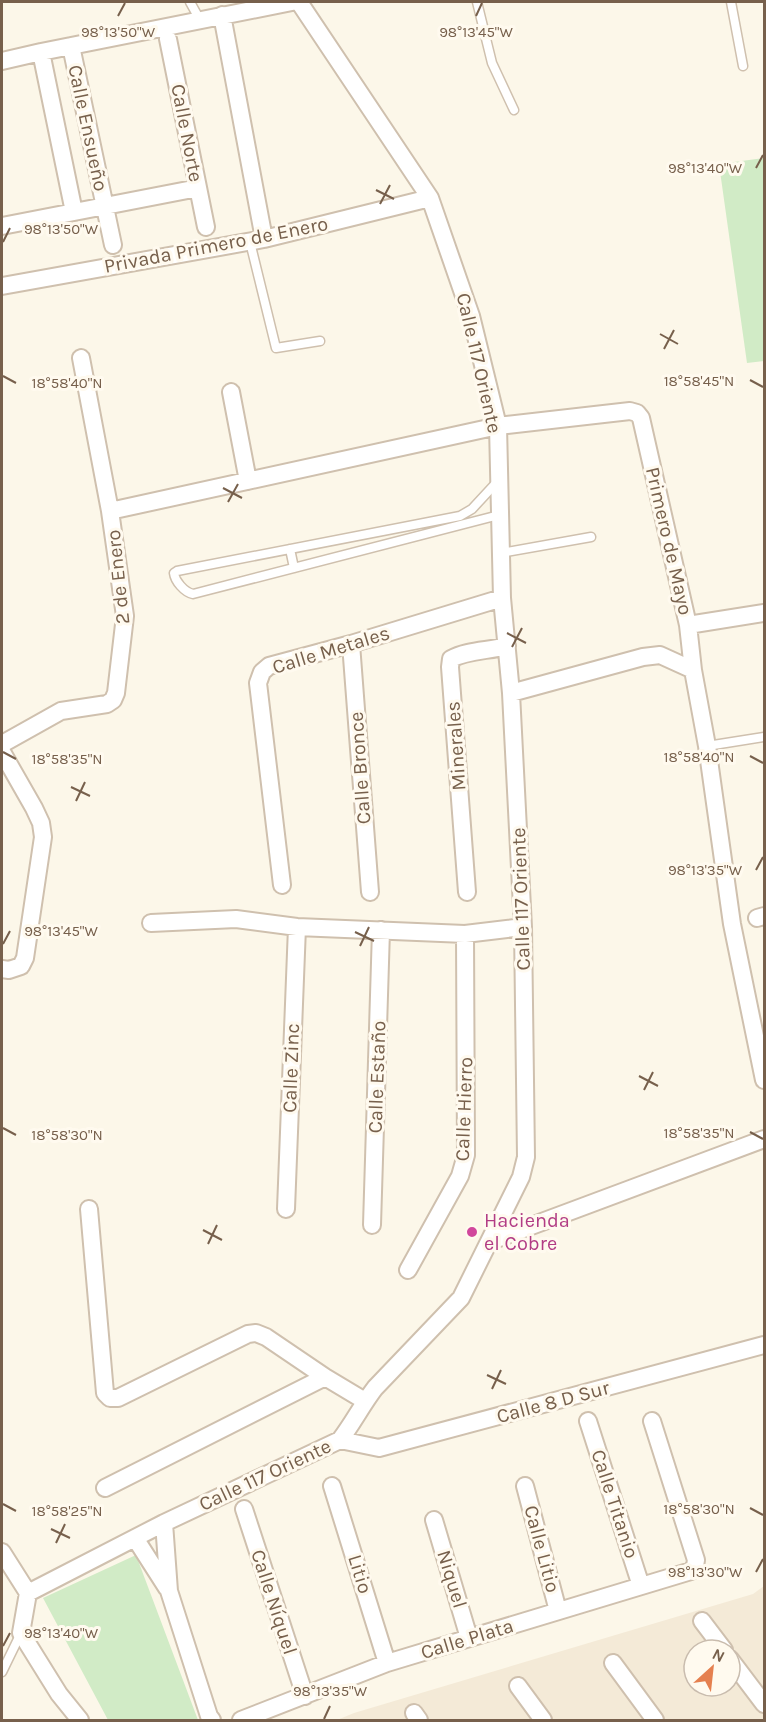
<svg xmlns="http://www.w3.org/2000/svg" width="766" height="1722" font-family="Karla,sans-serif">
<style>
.residential{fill:#f4ead7;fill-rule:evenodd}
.green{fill:#d1ebc6}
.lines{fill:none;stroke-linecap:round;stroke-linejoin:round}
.service-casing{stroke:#cfc0ae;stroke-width:11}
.minor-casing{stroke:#cfc0ae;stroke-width:20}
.service{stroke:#fff;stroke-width:8}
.minor{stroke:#fff;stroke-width:16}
.ticks{fill:none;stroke:#77604c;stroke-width:2}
.hotel-dot{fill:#d1479c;stroke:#fffaef;stroke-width:2}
.labels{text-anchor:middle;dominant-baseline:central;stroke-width:6;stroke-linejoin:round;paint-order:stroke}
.street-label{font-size:20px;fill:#77604c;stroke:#fffaef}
.hotel-label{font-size:20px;fill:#b23c85;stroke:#fffaef;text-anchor:start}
.ticks-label{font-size:15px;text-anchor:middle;fill:#77604c;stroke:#fffaef;stroke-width:6;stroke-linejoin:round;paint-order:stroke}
</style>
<rect width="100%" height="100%" fill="#fcf7e9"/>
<path class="residential" d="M764,1586V1720H337L354,1713L753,1594ZM694,1650H730V1686H694Z"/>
<path class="green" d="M764,158V361L747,363L719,164Z
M136,1555L198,1720H108L43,1598Z"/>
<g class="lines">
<g class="service-casing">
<path id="service" d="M190,2L200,20
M477,2L492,63L514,110
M731,2L743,66
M250,242L276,348L320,341
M497,482L472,509L460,516L177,571L174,573C175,581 184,592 193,594L499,515
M290,549L294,568
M501,553L591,537
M707,746L764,737
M2,1672L21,1633"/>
</g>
<g class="minor-casing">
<path id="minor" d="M222,15L264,239
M168,39L206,227
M71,46L113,245
M41,52L74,212
M2,61L41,52L292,2
M2,226L198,188
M2,286L264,239L430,198
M231,392L248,481
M110,511L498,426L630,411L637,413L641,418L688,625L693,670L707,746L732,924L764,1080
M688,625L764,613
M351,644L370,892
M511,693L643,657L660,655L693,670
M2,744L61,711L107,704L113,700L116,693L125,616L110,511L81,358
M2,752L34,808L41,823L43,837L25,958L21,966L9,970L2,969
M282,885L258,683L262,672L269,666L351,644L502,598
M467,892L450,667L451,659C467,650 489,651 507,646
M757,918L764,916
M151,923L236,919L297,927L465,934L523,927
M89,1209L105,1393L110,1398H118L248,1334L256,1333L266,1337L325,1377L365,1401
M286,1209L297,927
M372,1225L381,930
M491,1241L764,1139
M408,1270L460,1176L466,1155L465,934
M588,1421L641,1586
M340,1440L379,1448L764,1345
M332,1486L387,1663
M525,1486L558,1611
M105,1488L325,1377
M244,1509L305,1696
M434,1520L469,1638
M164,1523L169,1591L209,1716L212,1720
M135,1538L167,1588
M2,1552L28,1593L21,1633L59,1694L80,1720
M28,1593L164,1523L340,1440C353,1423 362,1405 375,1388L461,1298L521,1177L526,1157L523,927L511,693L502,598L498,426L471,316L430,198L299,2
M702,1621L724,1650
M730,1659L764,1704
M613,1663L655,1720
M518,1686L543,1720
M414,1713L419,1720
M241,1720L387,1663L691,1571L695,1566L696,1560L652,1421"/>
</g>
<use href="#service" class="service"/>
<use href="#minor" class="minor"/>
</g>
<path class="ticks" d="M118,16L125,3M476,16L482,3M756,168L763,155M376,190L394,199M380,204L390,185M3,242L10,228M660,334L678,344M664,349L674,330M3,376L16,383M750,380L763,387M223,488L242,498M228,502L238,484M507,633L526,643M512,647L522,628M3,752L16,759M750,756L763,763M71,787L90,796M76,801L85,782M756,870L763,857M355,932L374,941M3,944L10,931M360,946L369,927M639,1076L658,1086M644,1090L653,1072M3,1128L16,1135M750,1132L763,1139M203,1230L222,1240M208,1244L217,1225M487,1375L506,1384M492,1389L501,1370M3,1504L16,1511M750,1508L763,1515M51,1529L70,1538M56,1543L65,1524M756,1572L763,1559M3,1646L10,1633M324,1719L330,1706"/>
<circle class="hotel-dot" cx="472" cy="1232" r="6"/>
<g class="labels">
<g class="street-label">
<text transform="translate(88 128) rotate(78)">Calle Ensueño</text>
<text transform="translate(187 133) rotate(79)">Calle Norte</text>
<text transform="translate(216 245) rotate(-11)">Privada Primero de Enero</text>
<text transform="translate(479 363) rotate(77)">Calle 117 Oriente</text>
<text transform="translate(669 541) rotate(77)">Primero de Mayo</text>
<text transform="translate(118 577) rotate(-96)">2 de Enero</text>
<text transform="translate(331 650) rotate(-17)">Calle Metales</text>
<text transform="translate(456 746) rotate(-94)">Minerales</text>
<text transform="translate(360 768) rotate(-94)">Calle Bronce</text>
<text transform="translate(521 899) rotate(-92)">Calle 117 Oriente</text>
<text transform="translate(291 1068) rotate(-88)">Calle Zinc</text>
<text transform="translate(377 1077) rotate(-88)">Calle Estaño</text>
<text transform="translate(464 1109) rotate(-88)">Calle Hierro</text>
<text transform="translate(553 1402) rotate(-15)">Calle 8 D Sur</text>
<text transform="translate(265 1475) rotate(-25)">Calle 117 Oriente</text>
<text transform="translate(615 1504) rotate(72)">Calle Titanio</text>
<text transform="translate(542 1549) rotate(75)">Calle Litio</text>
<text transform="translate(360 1574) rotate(73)">Litio</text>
<text transform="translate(452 1579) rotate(73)">Niquel</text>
<text transform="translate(274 1602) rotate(72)">Calle Níquel</text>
<text transform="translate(467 1639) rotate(-17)">Calle Plata</text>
</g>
<g class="hotel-label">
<text x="484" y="1220">Hacienda<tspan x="484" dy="23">el Cobre</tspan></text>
</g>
</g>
<g class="ticks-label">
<text x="118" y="37">98°13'50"W</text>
<text x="476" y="37">98°13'45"W</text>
<text x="705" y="173">98°13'40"W</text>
<text x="61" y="234">98°13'50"W</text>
<text x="699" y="386">18°58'45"N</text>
<text x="67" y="388">18°58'40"N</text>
<text x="699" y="762">18°58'40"N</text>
<text x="67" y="764">18°58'35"N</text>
<text x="705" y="875">98°13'35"W</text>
<text x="61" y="936">98°13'45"W</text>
<text x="699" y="1138">18°58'35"N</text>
<text x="67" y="1140">18°58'30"N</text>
<text x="699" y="1514">18°58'30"N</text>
<text x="67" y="1516">18°58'25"N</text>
<text x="705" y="1577">98°13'30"W</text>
<text x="61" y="1638">98°13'40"W</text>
<text x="330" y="1696">98°13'35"W</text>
</g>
<rect width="766" height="1722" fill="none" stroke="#77604c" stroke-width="6"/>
<g transform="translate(712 1668) rotate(27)"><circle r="28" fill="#fffaef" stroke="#c9bcae" stroke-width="1.5"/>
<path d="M0-4.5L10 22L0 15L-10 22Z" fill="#e5804f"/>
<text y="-9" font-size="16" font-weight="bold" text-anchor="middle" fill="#77604c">N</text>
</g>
</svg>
